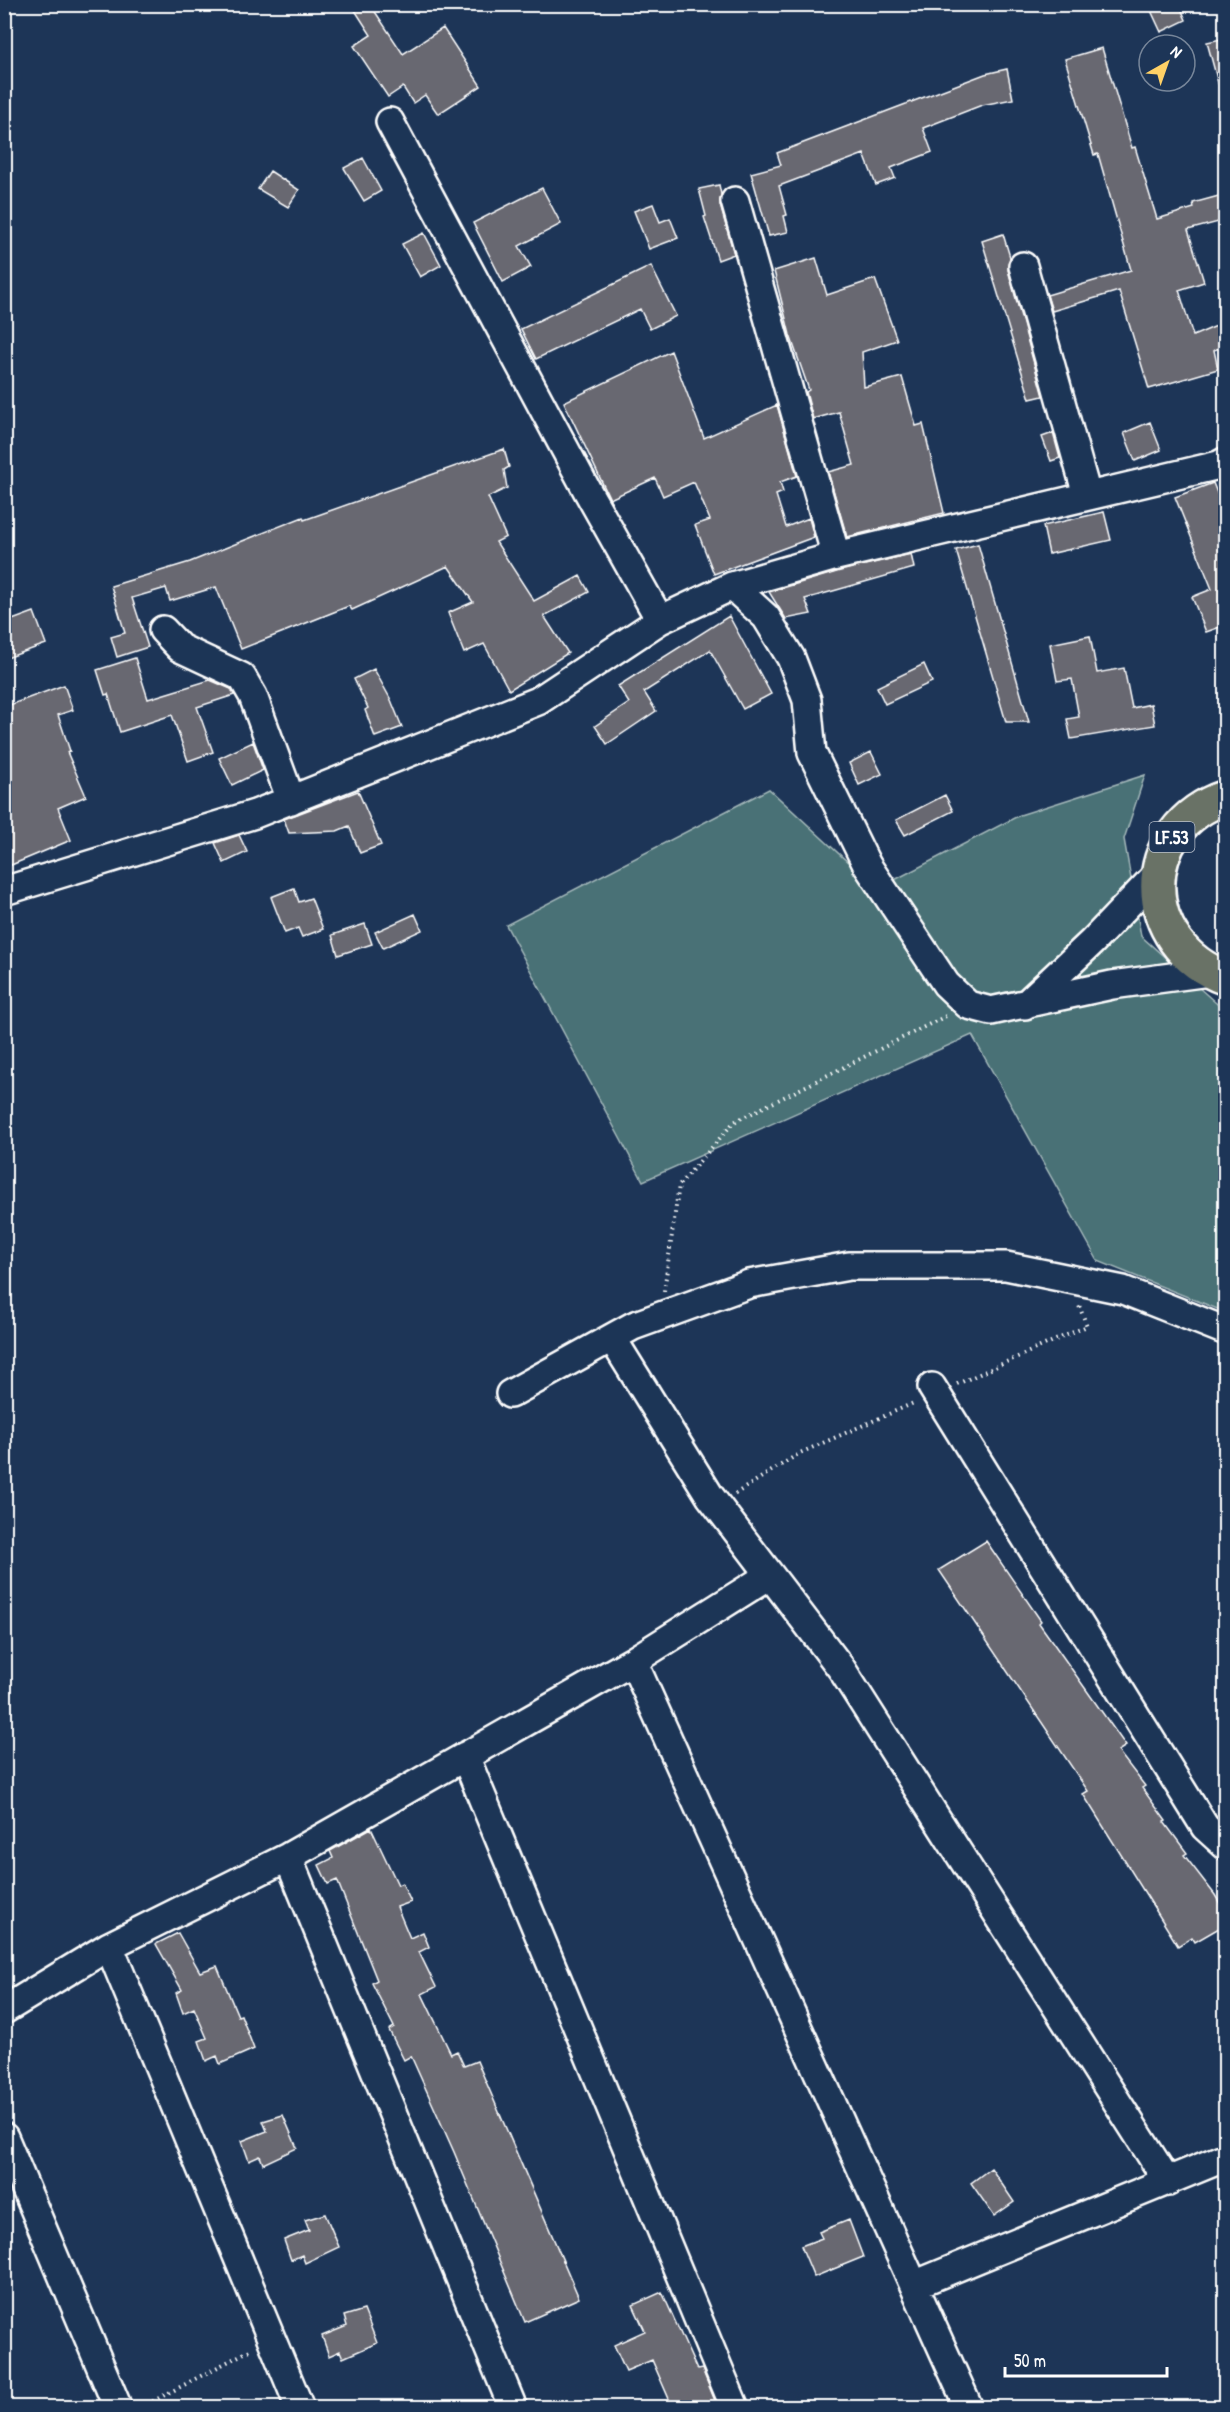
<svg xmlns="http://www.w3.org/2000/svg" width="1230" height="2412" font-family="'Patrick Hand',sans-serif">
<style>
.green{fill:#487176;stroke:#a4b8ba;stroke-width:1.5}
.building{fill:#686771;stroke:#fff;stroke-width:1.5}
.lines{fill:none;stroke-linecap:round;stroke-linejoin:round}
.minor-casing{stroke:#fff;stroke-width:32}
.highway-casing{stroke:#fff;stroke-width:38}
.path{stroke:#fff;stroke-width:4;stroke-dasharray:1.5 4.5;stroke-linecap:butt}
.minor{stroke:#1d3557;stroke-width:27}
.highway{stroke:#697266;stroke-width:33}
.labels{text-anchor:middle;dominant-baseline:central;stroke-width:4.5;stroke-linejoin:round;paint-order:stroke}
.shield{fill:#1d3557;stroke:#bbc2cd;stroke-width:1.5}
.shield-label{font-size:18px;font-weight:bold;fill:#fff}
</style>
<rect width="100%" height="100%" fill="#1d3557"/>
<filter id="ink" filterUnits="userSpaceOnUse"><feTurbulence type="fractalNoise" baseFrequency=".0167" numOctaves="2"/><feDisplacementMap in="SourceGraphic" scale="12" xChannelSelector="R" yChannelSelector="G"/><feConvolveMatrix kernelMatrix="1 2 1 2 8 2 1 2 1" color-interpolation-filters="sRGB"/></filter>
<g filter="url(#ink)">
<path class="green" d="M1145,775L1124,839L1141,936L1225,1011V1312L1098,1261L972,1035L643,1181L506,925L769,789L877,889L1020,815Z"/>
<path class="building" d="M351,4H370L403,54L443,28L481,86L438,114L425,95L413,103L403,87L388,97L354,46L371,35Z
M1148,4H1179L1186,20L1161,32Z
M1226,38V90H1220L1207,42Z
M1102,48L1132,148L1135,147L1157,219L1194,208L1193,203L1226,194V220L1188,230L1204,282L1179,290L1193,336L1226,322V346L1214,350L1218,369L1149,389L1119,291L1052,311L1047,295L1131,270L1098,154L1094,155L1065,59Z
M1007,69L1013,99L982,105L923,128L932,152L891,168L895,178L876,185L864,154L779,186L787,215L784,216L788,232L769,236L751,173L781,165L777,153L985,74Z
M363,158L381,191L364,201L344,168Z
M270,171L299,190L288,207L258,189Z
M719,185L721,194L720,205L734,254L718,260L704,217L706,216L699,189Z
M542,188L561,224L519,246L531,267L503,282L473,223Z
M653,204L660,222L670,218L678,238L649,249L634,211Z
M424,233L441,265L420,277L402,244Z
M1003,234L1010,257L1008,270L1043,396L1030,399L982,241Z
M816,258L827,295L875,279L897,340L862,352L864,387L902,377L916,426L923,424L944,513L847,537L828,472L854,465L839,412L813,419L806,392L809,390L790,335L774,271Z
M651,266L676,316L650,329L640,309L536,359L521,329Z
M671,351L704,438L777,405L797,476L780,482L783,492L776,495L786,527L809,518L814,537L714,574L695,525L710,520L694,482L663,496L655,478L610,499L564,402Z
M1150,422L1161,450L1135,461L1124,433Z
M1053,433L1060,458L1051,461L1042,437Z
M504,449L509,467L504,470L507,488L488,497L506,537L496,542L534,601L580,576L589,592L544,616L568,653L509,690L484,644L464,653L448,613L473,602L448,566L352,610L349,606L241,649L216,587L170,601L166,588L132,598L148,647L117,657L111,637L125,633L111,586L190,562L303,517L304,520Z
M1213,483L1226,515V625L1206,632L1192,597L1212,589L1175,497Z
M1104,512L1111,540L1049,554L1043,526Z
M978,544L1029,722H1006L956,550Z
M911,554L914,568L805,599L811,614L786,619L769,592L840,571Z
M34,612L46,644L4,659V623Z
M729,616L771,694L743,709L710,650L644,692L656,711L607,744L595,726L629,703L618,686Z
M1090,636L1097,673L1124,668L1132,708L1151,704L1155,725L1071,739L1067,719L1079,717L1072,679L1057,681L1050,644Z
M135,658L148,699L210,680L231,689L234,695L197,707L213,752L188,761L172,715L120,732L108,694L105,695L97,670Z
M924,664L932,682L885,704L877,687Z
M374,669L391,700L402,727L375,737L365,710L368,708L354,679Z
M64,685L73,710L58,715L70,751L67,752L86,796L58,808L71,840L4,868V707Z
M253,742L263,770L232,785L219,758Z
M871,752L882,774L859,785L849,763Z
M358,791L381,845L360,853L349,826L337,831L289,833L284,819Z
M945,795L953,811L905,835L896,820Z
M239,835L247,852L224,863L215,843Z
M294,888L299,902L311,898L323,929L302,937L298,928L285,933L271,897Z
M415,914L422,930L383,948L375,932Z
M365,924L372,944L338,955L332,935Z
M986,1541L1041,1621L1039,1623L1126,1746L1118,1751L1145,1786L1142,1788L1166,1821L1164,1822L1187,1853L1184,1855L1215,1895L1226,1914V1924L1195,1942L1192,1937L1178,1946L1083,1794L1088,1791L939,1570Z
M371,1828L398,1885L402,1883L411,1902L397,1907L410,1938L423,1932L429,1947L419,1952L436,1987L422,1994L451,2054L457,2051L464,2066L477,2061L579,2298L525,2322L454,2152L411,2056L404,2060L389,2030L394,2027L372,1983L377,1980L337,1880L328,1884L319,1865L333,1858L330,1851Z
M178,1933L200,1972L217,1966L238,2016L241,2015L254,2049L220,2064L217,2056L206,2061L199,2041L207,2038L194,2008L183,2013L176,1993L182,1990L156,1944Z
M283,2115L297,2148L263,2164L260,2156L249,2161L242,2141L267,2131L263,2121Z
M991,2168L1014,2202L994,2216L971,2183Z
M325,2214L339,2247L305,2263L302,2255L291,2260L284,2240L309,2230L305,2220Z
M849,2220L863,2257L814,2277L801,2246L822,2238L819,2232Z
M662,2292L697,2370L702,2369L718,2408H673L652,2360L626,2371L614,2345L645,2331L633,2305Z
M364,2310L377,2343L343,2358L340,2351L329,2356L322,2336L347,2326L344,2316Z"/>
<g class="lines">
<g class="minor-casing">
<path id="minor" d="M390,122L588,492L660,620
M735,201L836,556
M1023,266L1087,495
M732,586L766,617L791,658L807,700L812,753L867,865L946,984L968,1005L991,1011L1112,985L1209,972
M163,630L180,648L242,677L253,696L291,800
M4,891L255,814L538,701L660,620L732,586L836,556L1219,465L1226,461
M1025,1005L1092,942L1158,873
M612,1338L710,1496L841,1668L1168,2182
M932,1387L1205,1827L1226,1846
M510,1394L633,1326L749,1284L849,1266H1006L1123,1290L1226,1331
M633,1661L969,2408
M465,1756L735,2408
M288,1857L513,2408
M109,1946L300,2408
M4,2010L109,1946L288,1857L633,1661L770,1575
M4,2137L118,2408
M914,2285L1226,2157"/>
</g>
<g class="highway-casing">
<path id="highway" d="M1226,797C1134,828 1136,945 1226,978"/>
</g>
<path class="path" d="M596,4L691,7L694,4
M664,1291L679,1185L734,1122L946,1016
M957,1384L1087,1326L1078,1303
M735,1494L800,1453L916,1402
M142,2407L252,2349"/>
<use href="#minor" class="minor"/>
<use href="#highway" class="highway"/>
</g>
</g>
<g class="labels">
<rect class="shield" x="1149.5" y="822" width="45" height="30" rx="4.5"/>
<g class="shield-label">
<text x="1172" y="837">LF.53</text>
</g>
</g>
<rect width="1230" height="2412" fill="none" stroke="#1d3557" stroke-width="24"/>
<rect x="12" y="12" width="1206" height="2388" fill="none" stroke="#fff" stroke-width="2" filter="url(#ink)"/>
<g transform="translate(1167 63) rotate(40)"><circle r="28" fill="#1d3557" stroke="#77869a" stroke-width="1.5"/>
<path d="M0-4.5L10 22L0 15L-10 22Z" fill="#ffd166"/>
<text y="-9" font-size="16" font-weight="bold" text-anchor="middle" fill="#ffffff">N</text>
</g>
<path d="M1005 2367v9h162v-9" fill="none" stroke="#ffffff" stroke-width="3"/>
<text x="1014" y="2367" font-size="18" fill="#ffffff" stroke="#1d3557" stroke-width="4.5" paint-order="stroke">50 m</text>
</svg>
